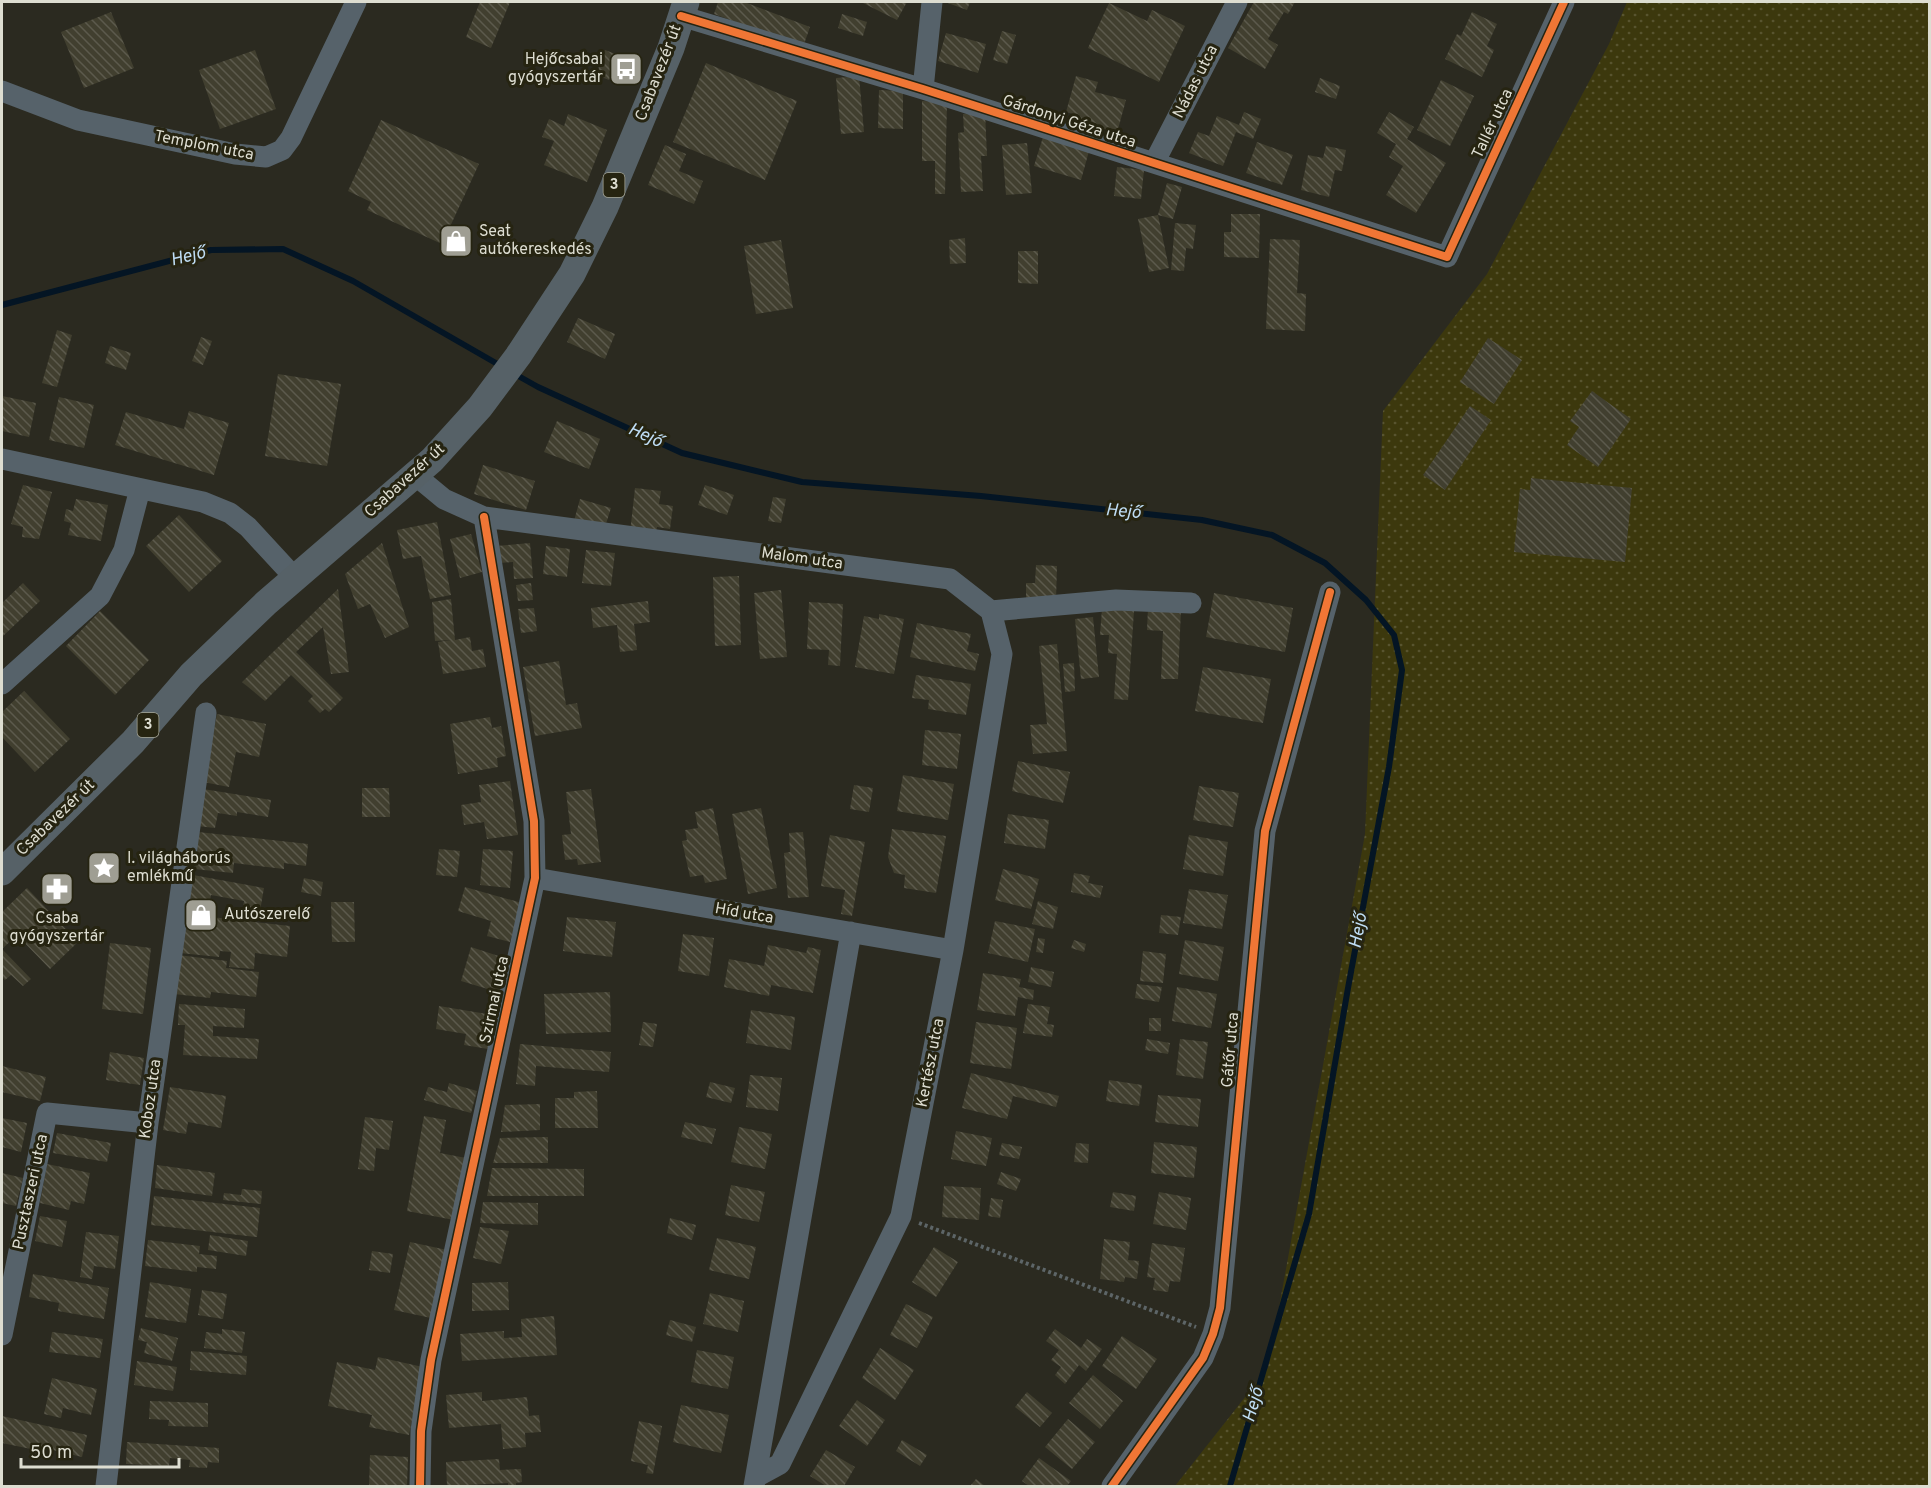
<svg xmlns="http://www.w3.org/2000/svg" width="1931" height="1488" font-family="Overpass,sans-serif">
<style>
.grass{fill:url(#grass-dots)}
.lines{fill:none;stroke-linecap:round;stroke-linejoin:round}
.stream{stroke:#041524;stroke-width:6}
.building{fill:url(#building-back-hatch)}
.path{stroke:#5d6567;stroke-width:4;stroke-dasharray:3 3;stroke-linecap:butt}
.minor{stroke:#56626a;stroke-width:21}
.major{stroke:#566167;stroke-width:27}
.cycleway-casing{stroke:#262411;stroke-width:11}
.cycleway{stroke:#f07635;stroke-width:8}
.labels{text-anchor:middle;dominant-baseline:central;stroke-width:6;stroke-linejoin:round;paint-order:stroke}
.shield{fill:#262411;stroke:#a6a697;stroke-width:1.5}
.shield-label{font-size:15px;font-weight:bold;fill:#ddddd1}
.poi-label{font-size:16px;fill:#ddddd1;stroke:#262411;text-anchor:start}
.street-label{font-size:16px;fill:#ddddd1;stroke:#262411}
.water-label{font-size:18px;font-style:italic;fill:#bfddf4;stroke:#262411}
</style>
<defs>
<pattern id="grass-dots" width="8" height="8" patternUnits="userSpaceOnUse" patternTransform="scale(1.5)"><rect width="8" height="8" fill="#3c380d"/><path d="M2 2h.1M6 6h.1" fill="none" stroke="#58542f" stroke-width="1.8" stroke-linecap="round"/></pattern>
<pattern id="building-back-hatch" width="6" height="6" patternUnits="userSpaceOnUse" patternTransform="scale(1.5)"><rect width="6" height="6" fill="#413f2f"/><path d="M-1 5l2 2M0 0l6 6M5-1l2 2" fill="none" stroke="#5c5a4c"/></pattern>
</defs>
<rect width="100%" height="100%" fill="#2b2a20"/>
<path class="grass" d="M1627,2H1929V1486H1175L1268,1368L1365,834L1383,411L1487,274L1609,44Z"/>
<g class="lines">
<path class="stream" d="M2,305L211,250L283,249L353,281L501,366
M513,373L538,387L682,453L802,482L981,496L1202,520L1272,535L1325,563L1366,600L1394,635L1402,670L1389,767L1348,988L1309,1214L1230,1486"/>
</g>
<path class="building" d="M480,2H510L491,48L466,37Z
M718,2H748L747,3L810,27L803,47L714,14Z
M861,2H907L897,20Z
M945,2H970L967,10Z
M1254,2H1295L1288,14L1284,12L1268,39L1278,45L1265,69L1228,48Z
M1109,3L1147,21L1152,10L1185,26L1159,82L1088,48Z
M111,12L134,68L84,88L61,32Z
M1472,12L1497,24L1487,46L1494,50L1482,77L1445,59L1457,34L1461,36Z
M842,14L867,22L863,36L838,28Z
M1002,31L1016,35L1007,64L993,60Z
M946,33L986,44L978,73L938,61Z
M255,50L276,109L220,129L199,70Z
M605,50L618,55L609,80L596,75Z
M706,63L797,101L765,180L673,142Z
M859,76L864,132L841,134L836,78Z
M1076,76L1098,82L1095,92L1126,100L1117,133L1079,122L1080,116L1066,112Z
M1320,78L1340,86L1336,99L1315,92Z
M1441,80L1474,96L1450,146L1417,130Z
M879,90L903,91V129L878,128Z
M922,101L947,102L945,194H935V161H922Z
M985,112L987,156H981L983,191L961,192L958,133L964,132L963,114Z
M1244,112L1261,119L1253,139L1236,132L1223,166L1189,153L1198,132L1209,136L1217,116L1239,125Z
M1389,112L1414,127L1407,139L1446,163L1416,213L1386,195L1403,166L1389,157L1396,144L1377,133Z
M568,114L607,130L587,182L544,165L554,141L542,137L549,119L564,126Z
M381,120L479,164L442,244L367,210L371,202L348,191Z
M1043,137L1089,151L1081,180L1034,166Z
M1257,142L1293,155L1282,185L1246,173Z
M1027,143L1032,193L1006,195L1002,145Z
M665,145L686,154L679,171L703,181L694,204L648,185Z
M1326,146L1346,150L1342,171L1335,170L1329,197L1301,190L1308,155L1323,158Z
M1117,167L1144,170L1141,199L1114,196Z
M1167,183L1182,187L1173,219L1158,215Z
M1231,214H1260L1259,258L1224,257V232H1231Z
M1158,215L1169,268L1149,272L1138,219Z
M1175,223L1196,225L1193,249L1186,248L1184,271L1171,270Z
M965,238L966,263L950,264L949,240Z
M1270,239L1300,240L1297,293L1306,294L1305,331L1266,329Z
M781,240L793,308L756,314L744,246Z
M1018,251H1038V284L1018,283Z
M578,318L615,334L605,359L567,342Z
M57,330L72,335L57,387L42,383Z
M201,337L212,341L203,365L192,361Z
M1488,338L1522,360L1494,404L1460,382Z
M110,346L131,353L126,370L105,363Z
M278,374L341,384L327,466L265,456Z
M1592,391L1631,419L1598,467L1567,445L1579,427L1570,421Z
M2,396L36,403L29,437L2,431Z
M59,397L94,405L84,448L49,440Z
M1470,406L1491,420L1445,490L1423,475Z
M189,411L229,423L214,475L115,445L126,412L184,429Z
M557,421L600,439L589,469L544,452Z
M483,465L535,481L526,510L474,494Z
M1531,478L1632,488L1625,562L1514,552L1520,489L1530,490Z
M23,485L52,492L39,539L22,537L23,527L11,524Z
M705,485L734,495L727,515L698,505Z
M635,488L661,491L659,504L673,506L670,529L657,527L656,536L630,533Z
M773,497L786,499L781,523L768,521Z
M76,499L108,505L101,541L68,535L71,523L64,521L66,509L73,511Z
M580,499L611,508L604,530L574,521Z
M179,515L222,561L189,592L146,546Z
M437,522L451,595L430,599L421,556L403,559L397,530Z
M471,534L482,572L460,578L450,539Z
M382,543L409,627L385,638L370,604L358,609L345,574Z
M530,543L533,578L514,579L513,562L498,563L497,546Z
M546,546L570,549L567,577L543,574Z
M586,550L615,553L611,586L582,583Z
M1036,565L1057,566L1056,600L1026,599V583H1035Z
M739,576L741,645L715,646L713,577Z
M23,583L40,601L2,637V603Z
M531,583L533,600L518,601L516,585Z
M338,589L349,672L331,674L323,627L296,652L343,698L329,712L325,709L320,713L308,701L313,696L291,675L265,701L242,682Z
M781,590L787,657L760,659L754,593Z
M1214,593L1293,608L1285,652L1206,637Z
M451,599L455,640L470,637L472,651L483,649L486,667L443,674L438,642L451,640L435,641L432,602Z
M648,601L650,622L634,624L637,650L620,652L617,625L593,628L591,608Z
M809,602L843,604L840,666L828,665L829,650L807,649Z
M534,608L537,631L521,633L518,609Z
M1148,608L1181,609L1178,679H1161L1163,631L1147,630Z
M1102,609L1134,611L1128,700L1114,699L1117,654L1108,653L1109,635H1100Z
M100,611L149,660L115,695L66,646Z
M879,614L904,619L894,674L855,667L864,616L879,619Z
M1093,617L1099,677L1081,679L1075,619Z
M917,623L971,634L967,651L979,654L975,671L910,657Z
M1057,644L1067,751L1033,754L1030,725L1047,724L1039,646Z
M559,661L566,705L577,703L582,728L535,736L523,667Z
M1074,663L1075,691L1065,692L1063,664Z
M1203,667L1271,679L1263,723L1195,711Z
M916,675L971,684L966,715L928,709L929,700L912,698Z
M24,691L70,739L35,772L2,737V712Z
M217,714L266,724L259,757L236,752L229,787L203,782Z
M490,717L492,728L501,726L506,756L497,758L498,767L458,774L450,724Z
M925,730L961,734L957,769L922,765Z
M1018,761L1070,772L1063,803L1012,791Z
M903,775L954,784L948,820L897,811Z
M510,781L518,835L487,839L484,822L464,825L461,805L481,802L479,785Z
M854,785L873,788L869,812L850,809Z
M1199,786L1239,793L1233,827L1193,820Z
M362,788H389L390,817H362Z
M203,789L271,800L268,817L237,812V816L218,813L215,828L197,826Z
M591,789L601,862L578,865L577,859L565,860L562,835L571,834L566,792Z
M713,808L727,879L705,883L703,875L690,877L682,841L687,840L685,830L698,828L695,812Z
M761,808L777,888L748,894L732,814Z
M1008,814L1049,820L1045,849L1004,843Z
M892,829L946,836L936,893L904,888L905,875L894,873L888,857Z
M198,832L308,844L306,866L284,863V869L234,863L233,873L194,869Z
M803,832L809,897L788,898L784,853L790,852L789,833Z
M830,835L865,842L852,916L841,914L845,890L821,886Z
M1189,835L1228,842L1223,876L1183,869Z
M439,849L460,851L457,877L436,875Z
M483,849L513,851L510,888L480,885Z
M1003,869L1039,879L1031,909L995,900Z
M1074,873L1090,876L1088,883L1103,886L1100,898L1071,892Z
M193,875L264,888L260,911L243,907L244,901L211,895L208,913L186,909Z
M304,878L323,882L321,896L301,892Z
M465,887L522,903L510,942L487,936L491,921L458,911Z
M27,888L78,942L50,969L17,935L2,949L31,979L23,986L11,975L5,980L2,977V912Z
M1189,889L1228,895L1222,929L1183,923Z
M1038,901L1058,907L1053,929L1032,924Z
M331,902H354L355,942H332Z
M185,914L290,926L287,957L255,953L254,969L229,967L231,952L220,951L219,957L180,953Z
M1161,915L1181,917L1178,935L1159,933Z
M567,917L616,922L612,957L563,951Z
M995,921L1035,929L1028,962L988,953Z
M683,934L714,938L709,976L678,971Z
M1038,938L1045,939L1043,953L1036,952Z
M1074,940L1086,944L1084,952L1071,948Z
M1185,940L1224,947L1218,981L1179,974Z
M110,943L151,948L143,1014L102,1009Z
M768,945L806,953L808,947L821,950L813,993L771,985L769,996L724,987L729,959L764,966Z
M471,947L511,960L501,993L461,981Z
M1143,951L1166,954L1163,983L1140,981Z
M178,955L227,961L226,968L259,972L256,997L211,992L210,998L174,994Z
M1031,967L1054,972L1051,987L1028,982Z
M983,973L1021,979L1019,987L1034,990L1033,1000L1018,997L1015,1016L977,1010Z
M1137,984L1162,987L1159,1002L1135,998Z
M1177,987L1217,994L1211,1028L1172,1021Z
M610,992L611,1032L546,1034L544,994Z
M179,1004L245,1009L244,1028L213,1026V1036L259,1039L257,1059L183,1055L185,1025H178Z
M1028,1004L1050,1007L1047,1024L1054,1025L1052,1037L1023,1033Z
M439,1006L499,1016L494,1050L464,1045L466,1034L436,1029Z
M751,1010L795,1017L791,1050L746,1043Z
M1149,1018H1161V1031H1149Z
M643,1022L657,1024L653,1047L639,1045Z
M976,1022L1017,1028L1011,1069L970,1063Z
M1147,1039L1170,1043L1168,1054L1145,1050Z
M1180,1039L1208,1042L1203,1079L1176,1075Z
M520,1044L611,1052L609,1072L536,1066L535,1086L516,1084Z
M110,1052L144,1058L140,1085L106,1080Z
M2,1066L46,1077L40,1101L2,1092Z
M971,1073L1059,1096L1056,1107L1013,1096L1007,1119L962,1108Z
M750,1075L782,1078L778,1111L746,1107Z
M1109,1080L1142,1085L1139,1106L1106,1101Z
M710,1082L735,1088L731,1103L706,1097Z
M449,1083L477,1091L471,1113L424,1100L428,1087L447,1092Z
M170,1087L226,1096L221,1128L188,1122L186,1134L163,1130Z
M597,1091L598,1128H555V1098H574V1092Z
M1158,1095L1201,1099L1198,1127L1155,1122Z
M540,1104V1130L501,1132L505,1105Z
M424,1116L446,1120L440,1153L466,1158L454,1220L407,1211Z
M365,1117L393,1121L389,1150L376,1148L374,1171L358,1169Z
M2,1118L27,1123L21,1152L2,1147Z
M685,1122L716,1129L712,1144L681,1137Z
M739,1127L772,1134L765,1169L731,1162Z
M956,1131L992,1138L986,1166L951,1159Z
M57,1133L111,1143L107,1162L53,1153Z
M548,1137V1163H493L500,1138Z
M1154,1142L1197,1147L1194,1178L1151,1173Z
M1002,1143L1022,1147L1019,1159L999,1155Z
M1076,1143L1089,1144L1088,1163L1074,1162Z
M47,1164L90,1173L84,1204L71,1201L69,1210L40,1203Z
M157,1165L215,1173L212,1196L155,1188Z
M492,1168L584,1169V1196H487Z
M1001,1172L1021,1179L1016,1191L997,1184Z
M2,1173L23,1178L16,1206L2,1203Z
M731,1185L765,1192L759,1222L725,1215Z
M944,1186L981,1188L979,1220L942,1217Z
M242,1189L262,1191L261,1204L223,1200L224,1193L241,1195Z
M1113,1192L1136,1196L1134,1211L1110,1207Z
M1159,1192L1191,1198L1186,1230L1153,1224Z
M154,1196L260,1208L257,1237L151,1225Z
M991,1198L1003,1200L1000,1218L988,1216Z
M483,1202L538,1203V1225L480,1223Z
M40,1216L67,1221L62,1247L35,1241Z
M670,1218L696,1225L692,1240L667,1233Z
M480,1227L509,1231L501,1264L473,1258Z
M86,1232L119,1236L115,1269L94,1266L92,1279L80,1277Z
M210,1235L248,1241L246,1256L208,1250Z
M717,1238L756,1247L749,1279L709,1270Z
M1104,1239L1130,1242L1128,1260L1139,1261L1137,1279L1125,1277L1124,1282L1100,1279Z
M148,1240L200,1246L199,1254L217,1256L216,1269L197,1267V1272L145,1266Z
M410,1242L447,1250L431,1318L394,1310Z
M1152,1243L1185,1248L1180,1282L1170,1281L1168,1292L1153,1290L1155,1278L1147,1277Z
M934,1247L958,1262L936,1297L912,1282Z
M372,1251L393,1254L390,1273L369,1270Z
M33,1274L109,1288L104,1319L58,1311L59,1303L29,1297Z
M150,1282L191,1289L186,1323L145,1317Z
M508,1282L509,1310L472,1311V1283Z
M202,1290L227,1294L223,1319L198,1315Z
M710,1293L744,1301L738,1332L703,1324Z
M906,1304L933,1317L917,1348L890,1335Z
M554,1316L557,1355L462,1361L460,1334L504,1331V1338L522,1337L521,1319Z
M670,1320L696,1327L692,1342L666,1335Z
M141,1328L178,1338L172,1361L144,1353L147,1342L138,1340Z
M222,1329L245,1332L242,1353L204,1348L206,1332L222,1334Z
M1055,1329L1081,1348L1087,1339L1102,1349L1086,1371L1079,1365L1065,1384L1055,1375L1061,1367L1051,1360L1059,1350L1046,1341Z
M52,1332L103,1339L100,1358L49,1352Z
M1122,1336L1157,1359L1136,1389L1102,1366Z
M880,1348L914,1370L895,1400L862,1378Z
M697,1350L734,1357L728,1389L691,1382Z
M191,1351L247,1356L246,1375L190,1370Z
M378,1357L423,1367L409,1435L369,1427L372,1415L328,1406L337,1362L375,1370Z
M137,1361L177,1367L173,1391L134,1385Z
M1093,1375L1123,1401L1100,1429L1069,1403Z
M52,1378L97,1389L91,1415L63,1408L61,1418L44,1414Z
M482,1392V1401L527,1397L529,1416L539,1415L541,1432L525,1433L526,1447L503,1449L501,1424L449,1428L446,1395Z
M1027,1392L1052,1413L1040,1427L1015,1407Z
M857,1400L885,1420L867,1446L839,1426Z
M150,1401L208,1403V1427L168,1426L169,1420L149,1419Z
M681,1405L729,1415L721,1453L673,1442Z
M2,1416L87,1435L82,1457L32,1445L31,1449L2,1443Z
M1068,1419L1095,1442L1072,1469L1045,1447Z
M639,1421L662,1426L653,1474L646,1473L648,1465L631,1461Z
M902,1440L927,1455L920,1466L896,1451Z
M127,1442L219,1448V1463L208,1462L207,1468L189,1467L190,1460L170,1458L169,1466L126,1464Z
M826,1450L855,1467L844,1486H826L810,1476Z
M370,1455L408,1457L407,1486H369Z
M1039,1458L1071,1481L1067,1486H1029L1022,1481Z
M499,1459L500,1470L521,1469L522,1482L516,1483V1486H508V1483L447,1486L446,1462Z
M976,1479L985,1486H970Z"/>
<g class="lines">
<path class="path" d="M919,1223L1196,1327"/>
<path class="minor" d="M681,16L923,89L1447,257L1564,2
M923,89L932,2
M2,91L78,120L235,154L266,157L282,150L291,138L356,2
M1154,163L1237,2
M2,459L203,502L230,513L248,527L295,578
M415,475L444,499L484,517L950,579L991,611L1116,600L1191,603
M2,684L100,596L124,550L140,489
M535,878L953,950
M2,1335L47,1113L148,1123
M756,1477L780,1464L901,1216L953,950L1002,654L991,611
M106,1486L148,1123L206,713
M420,1486L421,1431L431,1360L535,878L534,821L484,517
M754,1486L851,932
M1112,1486L1203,1358L1213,1334L1220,1308L1265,831L1330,592"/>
<path class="major" d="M2,872L133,742L191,675L266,603L432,460L480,407L518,356L572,274L605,207L671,48L686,2"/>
<g class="cycleway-casing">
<path id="cycleway" d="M681,16L923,89L1447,257L1564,2
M420,1486L421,1431L431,1360L535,878L534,821L484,517
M1112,1486L1203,1358L1213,1334L1220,1308L1265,831L1330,592"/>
</g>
<use href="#cycleway" class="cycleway"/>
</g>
<defs>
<g id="bus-square" transform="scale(1.725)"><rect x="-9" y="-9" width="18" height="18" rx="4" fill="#9f9e93" stroke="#262411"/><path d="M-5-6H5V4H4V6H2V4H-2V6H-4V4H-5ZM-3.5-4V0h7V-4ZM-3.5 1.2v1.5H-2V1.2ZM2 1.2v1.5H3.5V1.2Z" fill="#fff"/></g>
<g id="shop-square" transform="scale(1.725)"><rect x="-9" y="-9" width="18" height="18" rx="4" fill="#9f9e93" stroke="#262411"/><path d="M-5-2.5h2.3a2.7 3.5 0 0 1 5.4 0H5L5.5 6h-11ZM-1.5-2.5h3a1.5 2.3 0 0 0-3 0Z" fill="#fff"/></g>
<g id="sight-square" transform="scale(1.725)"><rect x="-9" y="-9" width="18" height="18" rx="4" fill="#9f9e93" stroke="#262411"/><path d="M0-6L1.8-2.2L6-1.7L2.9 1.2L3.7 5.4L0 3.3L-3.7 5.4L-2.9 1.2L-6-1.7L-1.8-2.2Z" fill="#fff"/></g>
<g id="pharmacy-square" transform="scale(1.725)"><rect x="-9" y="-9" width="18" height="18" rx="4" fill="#9f9e93" stroke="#262411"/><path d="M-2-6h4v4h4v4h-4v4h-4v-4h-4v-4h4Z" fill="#fff"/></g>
</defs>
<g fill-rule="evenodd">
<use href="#bus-square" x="626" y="69"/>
<use href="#shop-square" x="456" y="241"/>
<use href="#sight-square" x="104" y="868"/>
<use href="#pharmacy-square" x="57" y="889"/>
<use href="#shop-square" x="201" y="915"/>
</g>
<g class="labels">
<g class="shield">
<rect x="603.5" y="173" width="21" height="24" rx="4.5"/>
<rect x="137.5" y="713" width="21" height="24" rx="4.5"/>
</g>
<g class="shield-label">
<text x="614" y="185">3</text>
<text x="148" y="725">3</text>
</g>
<g class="poi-label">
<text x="603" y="60" text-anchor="end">Hejőcsabai<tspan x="603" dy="18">gyógyszertár</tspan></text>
<text x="479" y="232">Seat<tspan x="479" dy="18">autókereskedés</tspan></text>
<text x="127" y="859">I. világháborús<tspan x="127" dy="18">emlékmű</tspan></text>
<text x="224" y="915">Autószerelő</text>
<text x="57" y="919" text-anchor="middle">Csaba<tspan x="57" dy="18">gyógyszertár</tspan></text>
</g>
<g class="street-label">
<text transform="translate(659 73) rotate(-69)">Csabavezér út</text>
<text transform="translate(1196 82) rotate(-63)">Nádas utca</text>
<text transform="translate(1069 122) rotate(18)">Gárdonyi Géza utca</text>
<text transform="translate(1493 124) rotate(-65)">Tallér utca</text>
<text transform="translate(204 146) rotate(11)">Templom utca</text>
<text transform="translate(405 481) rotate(-42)">Csabavezér út</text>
<text transform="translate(802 559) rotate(8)">Malom utca</text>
<text transform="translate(56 818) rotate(-44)">Csabavezér út</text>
<text transform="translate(744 914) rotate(10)">Híd utca</text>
<text transform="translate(495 1000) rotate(-78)">Szirmai utca</text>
<text transform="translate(1231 1050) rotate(-85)">Gátőr utca</text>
<text transform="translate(931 1063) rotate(-79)">Kertész utca</text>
<text transform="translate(151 1099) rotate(-82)">Koboz utca</text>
<text transform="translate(31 1192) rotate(-78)">Pusztaszeri utca</text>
</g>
<g class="water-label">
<text transform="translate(188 257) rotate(-14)">Hejő</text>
<text transform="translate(645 436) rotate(24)">Hejő</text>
<text transform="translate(1123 512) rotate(5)">Hejő</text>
<text transform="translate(1359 931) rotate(-80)">Hejő</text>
<text transform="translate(1254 1405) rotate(-74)">Hejő</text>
</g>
</g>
<rect width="1931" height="1488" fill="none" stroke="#ddddd1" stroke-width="6"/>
<path d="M21 1458v9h158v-9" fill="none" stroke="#ddddd1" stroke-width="3"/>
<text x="30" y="1458" font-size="18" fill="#ddddd1" stroke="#262411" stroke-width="4.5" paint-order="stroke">50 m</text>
</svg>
